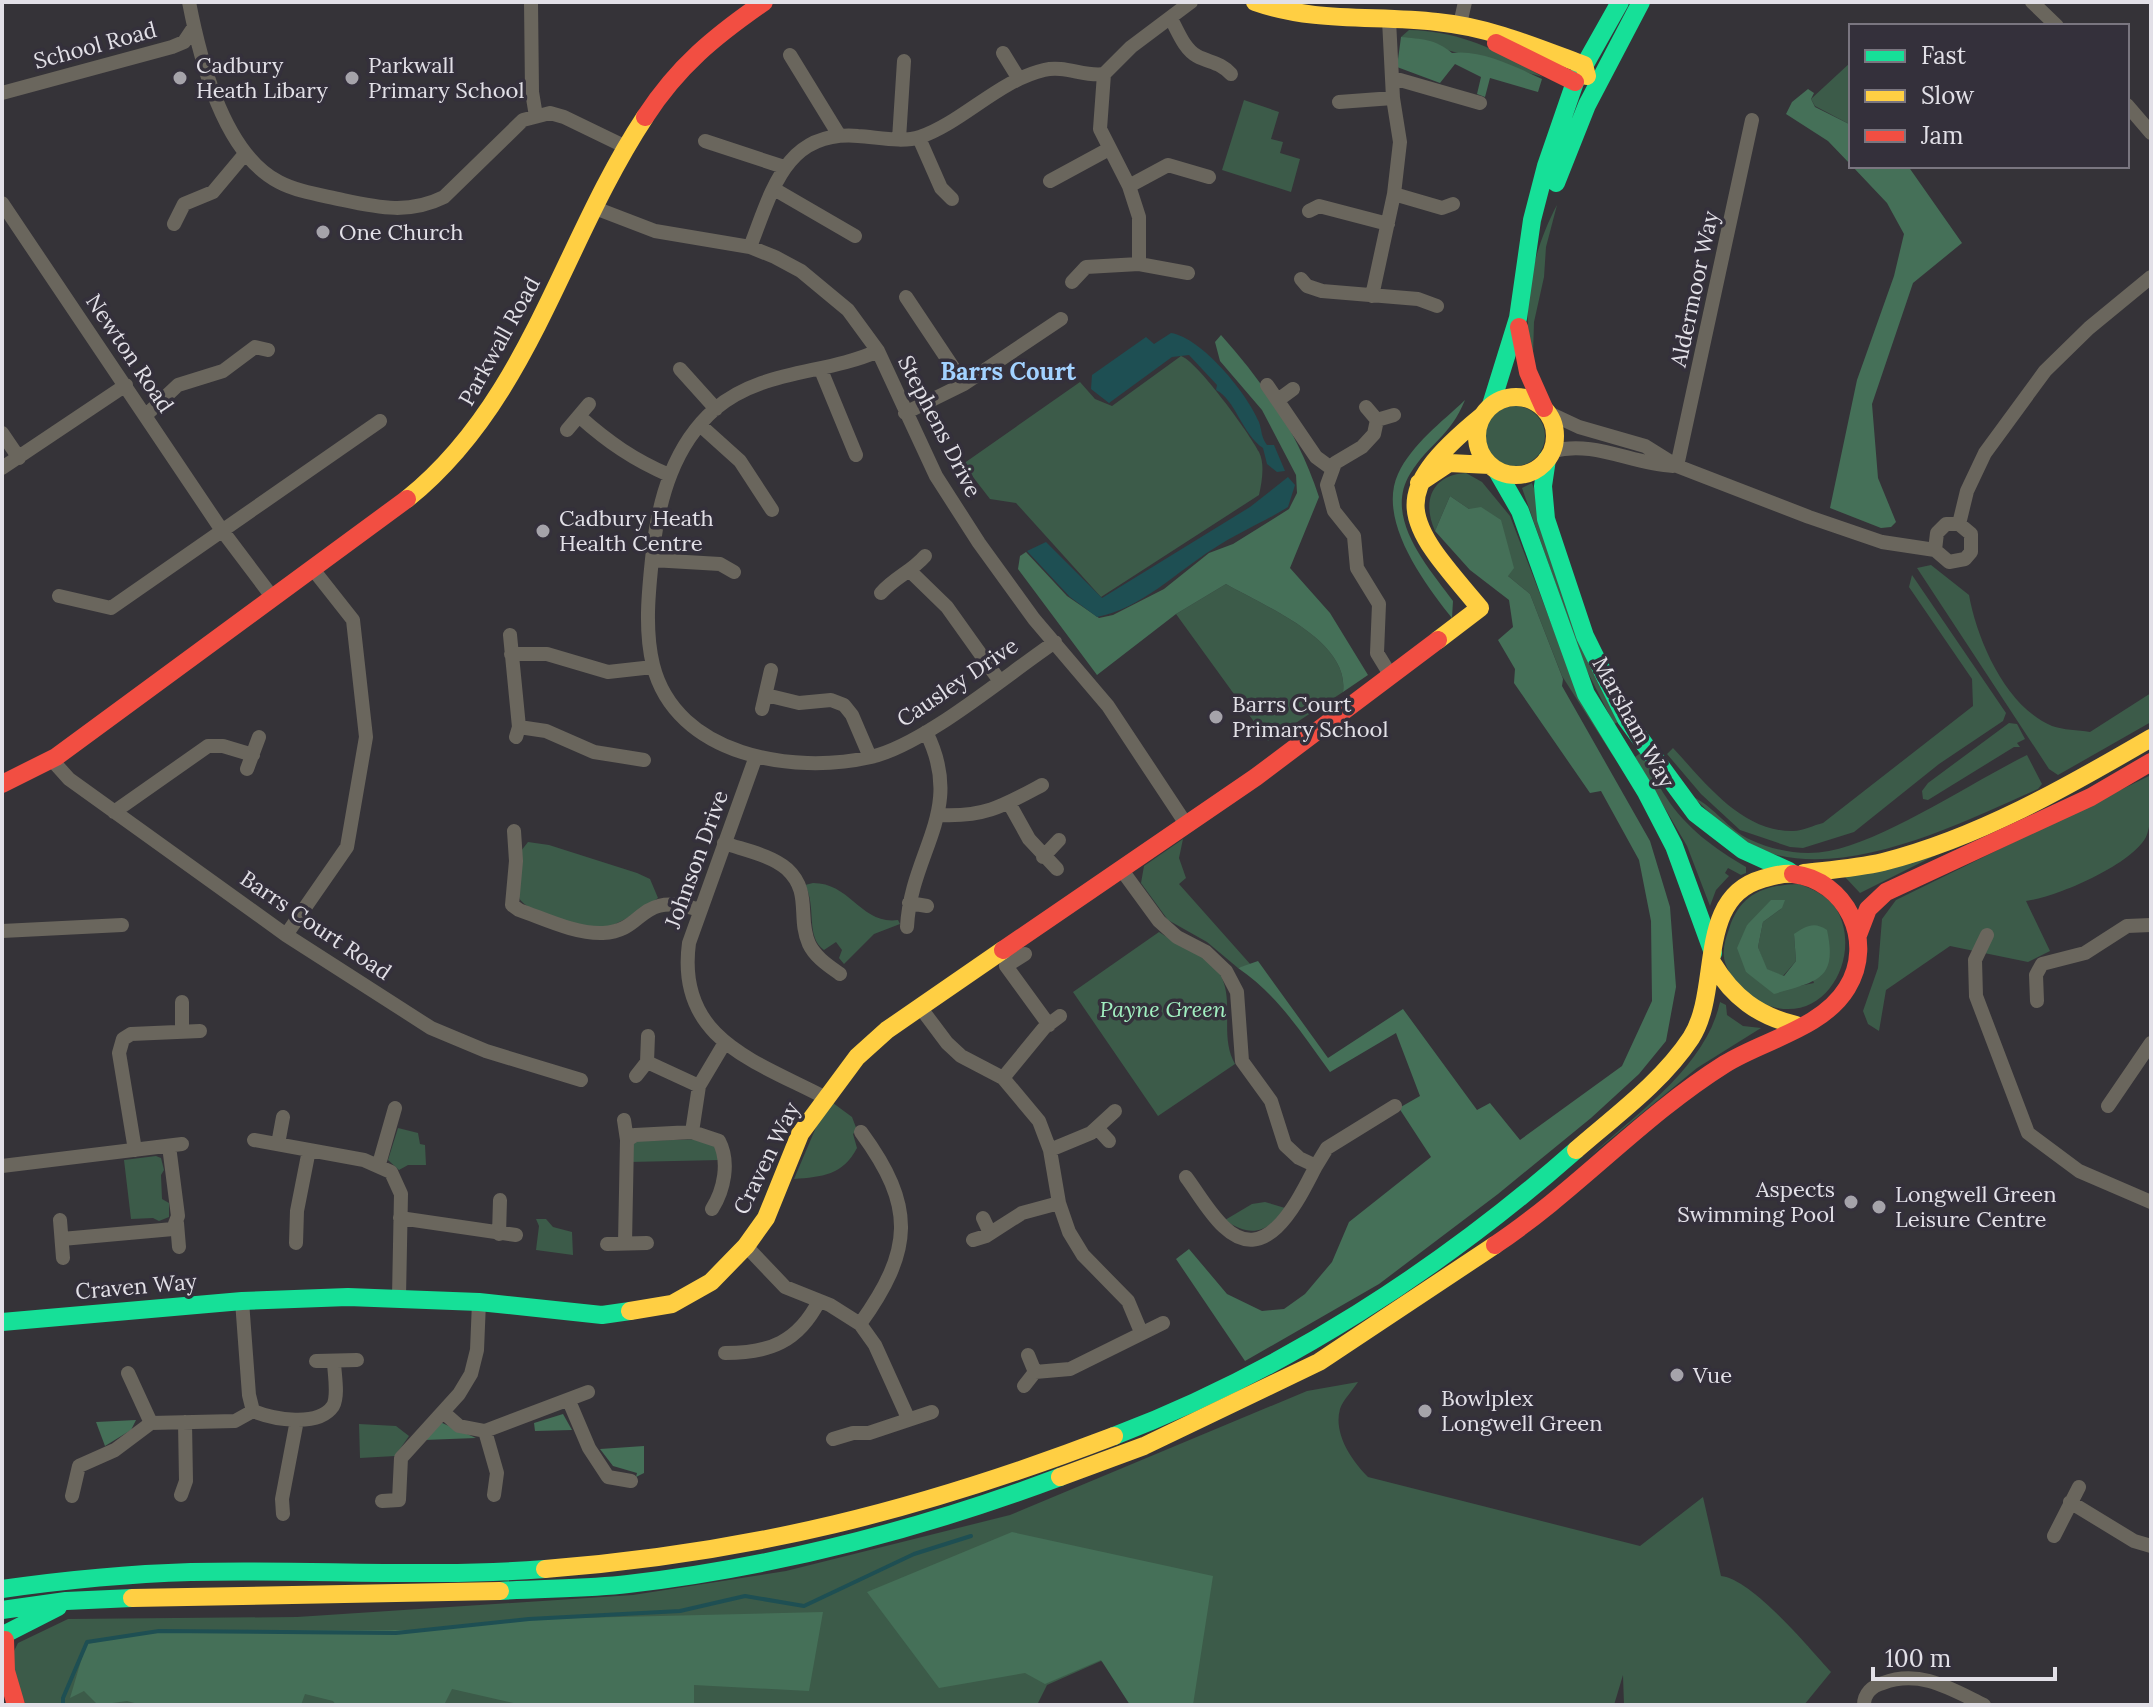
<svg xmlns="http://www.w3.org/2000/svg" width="2153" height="1707" font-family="Lora,serif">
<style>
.green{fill:#3c5b49;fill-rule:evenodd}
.forest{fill:#457058}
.water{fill:#1e4f53}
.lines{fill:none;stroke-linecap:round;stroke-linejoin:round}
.stream{stroke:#1e4f53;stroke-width:4}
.street{stroke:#6a665d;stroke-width:14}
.fast{stroke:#16e098;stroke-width:18}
.slow{stroke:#ffcf43;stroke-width:18}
.jam{stroke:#f24e42;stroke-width:18}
.poi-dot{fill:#a5a3aa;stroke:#34303b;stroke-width:3}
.labels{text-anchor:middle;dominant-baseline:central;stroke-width:7;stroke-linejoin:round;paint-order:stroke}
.street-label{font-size:22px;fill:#e2e0e7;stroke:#34303b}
.poi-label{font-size:22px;fill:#e2e0e7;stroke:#34303b;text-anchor:start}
.park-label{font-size:22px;font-style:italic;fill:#a1efc0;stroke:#34303b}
.neighbourhood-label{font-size:24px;font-weight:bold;fill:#a2d2ff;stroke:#34303b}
</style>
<rect width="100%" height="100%" fill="#353338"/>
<path class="green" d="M1409,30C1461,31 1499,51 1543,77L1401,37Z
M1851,62V125L1815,106L1811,99Z
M1244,100L1279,112L1271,139L1283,142L1280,153L1300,159L1291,192L1222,170Z
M1557,205L1546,247L1544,277L1534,322L1533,355C1519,307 1534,248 1557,205Z
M1181,356C1197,361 1250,434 1259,452C1265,464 1262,482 1259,495L1101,597L1016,503L990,499L963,464L1080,382L1095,399L1112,406Z
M1485 436a30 30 0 1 1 60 0a30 30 0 1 1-60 0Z
M1466,473L1482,482L1510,516L1568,667L1615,759L1562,676L1530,594L1508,576L1469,509L1450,496L1435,531C1422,502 1431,475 1466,473Z
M1532,483L1620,721L1614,724L1584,665L1522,488Z
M1931,565L1969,595C1977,640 2006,707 2052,726C2063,730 2078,730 2090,732L2151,693V722L2058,775L2049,769L1917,568Z
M1912,575L2006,713L2003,721L1939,764L1854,832L1803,848L1790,847L1740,830L1701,794L1667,754L1673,748C1704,781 1741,832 1793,831C1803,831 1814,825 1823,823L1973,706L1972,679L1909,587Z
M1226,584C1264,606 1350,640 1343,692L1268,741L1176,614Z
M2009,723L2017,724L2025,739L2017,743L2020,747H2014L1928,800L1923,799L1922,791L1928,783Z
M1642,752C1651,767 1656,783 1666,797C1686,828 1715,849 1746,867V873L1741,875L1728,868L1725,873L1729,876L1716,890L1710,906L1687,846L1635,757Z
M2027,755L2042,784L2038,789C1959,824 1828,891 1744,842C1726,831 1709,811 1693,797C1715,807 1728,830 1751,840C1775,851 1803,856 1829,851C1886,840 1972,782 2027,755Z
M2151,775C2151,794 2153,821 2146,837C2131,865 2057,897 2026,901L2050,951L2028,962L1950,946L1886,990L1879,1031L1868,1024L1863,1011L1878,968L1882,919L1896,900Z
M1183,839L1179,858L1186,878L1179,884L1251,965L1238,968L1207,942L1168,920L1141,883L1144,866Z
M528,842L549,845L637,873L650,879L658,898C650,904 621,923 610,926C593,931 523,913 519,897L521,851Z
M1934,856L1860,893L1845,877Z
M813,883C851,883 861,925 898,920L900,924L874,934L844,964L839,958L842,950L836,942L824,950C805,937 817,906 805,885Z
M1799,884C1813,889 1826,895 1835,907C1866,954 1823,1035 1758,1001C1744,993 1731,980 1726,965C1721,953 1725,940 1729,929C1740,894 1764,885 1799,884ZM1782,908L1763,922L1758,947L1766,969L1783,976L1796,961L1794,934L1814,983L1799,986L1746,972L1747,925Z
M1159,932C1175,943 1194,949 1209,961C1242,989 1216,1031 1235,1064L1158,1116L1073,992Z
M1720,1002L1726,1005L1727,1015L1743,1026L1761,1028L1697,1068L1590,1156C1636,1114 1706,1067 1720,1002Z
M833,1103L852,1117L857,1130L853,1134L857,1148C843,1175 822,1177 794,1179L817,1125Z
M398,1128L418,1133L420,1144L425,1145L426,1165H408L399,1170L388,1160Z
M707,1139L713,1141L720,1160L629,1162L631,1145L637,1141Z
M156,1156L161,1158L164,1170L161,1175L162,1199L169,1203V1217L159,1221L153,1218L131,1219L124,1160Z
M1265,1202L1285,1208C1268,1233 1250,1238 1225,1220L1252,1204Z
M536,1219H546L553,1227L572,1232L573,1255L536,1250L539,1226Z
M1358,1382C1353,1390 1343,1400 1340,1409C1333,1434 1352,1461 1368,1477L1640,1546L1703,1497L1721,1576C1752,1579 1809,1648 1831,1672L1804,1705H1624L1623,1675L1614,1705H1169L1101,1661L1047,1685L1037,1705H26L13,1677L11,1657L18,1643L68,1619L297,1617L633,1595L786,1571L1010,1515L1307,1391Z
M359,1424L396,1426L409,1436L395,1456L360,1458Z"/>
<path class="forest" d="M1401,37C1421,39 1436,39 1452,53C1481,49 1516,67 1542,79L1538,92L1490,78L1485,97L1477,94L1481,77L1455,64L1440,83L1397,67Z
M1808,89L1814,93L1811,99L1815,107L1851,125V165L1828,141L1786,114L1792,102Z
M1852,166H1908L1962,243L1913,283L1872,404L1878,478L1896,522L1891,527L1881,528L1830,508L1857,380L1894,276L1904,234L1887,203Z
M1221,335C1265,384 1299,435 1319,497L1290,568L1330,613L1368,675L1343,692C1350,640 1264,606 1226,584L1176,614L1097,675L1018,569L1020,556L1026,552L1067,596L1099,618L1113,615L1164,589L1209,553L1233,544L1289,509L1297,493L1296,475L1262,410L1220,361L1215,342Z
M1465,400C1450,437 1429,443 1410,474C1383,518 1429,568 1453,601L1452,618C1424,583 1377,520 1398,474C1412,444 1442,422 1465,400Z
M1450,496L1469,509L1481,507L1501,520L1514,568L1508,576L1530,594L1563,679L1562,686L1650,841L1670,907L1676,987L1666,1041L1639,1074L1591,1118L1498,1194L1379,1284L1245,1361L1176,1259L1189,1249L1227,1294L1262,1311L1284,1309L1305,1294L1332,1262L1349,1222L1431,1157L1399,1108L1420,1096L1396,1033L1330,1072C1302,1034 1278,995 1238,968L1258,961L1328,1058L1403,1009L1477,1110L1490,1103L1520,1140L1622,1066L1652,1001L1651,921L1639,860L1601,791L1590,793L1514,683L1515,669L1498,640L1513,627L1509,600L1470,570L1435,531Z
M1771,900H1785L1782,908L1763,922L1758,947L1767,969L1784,976L1796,961L1794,934C1806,926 1814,921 1827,930C1838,981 1816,981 1774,994L1746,972L1737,948L1747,925Z
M563,1414L572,1430L535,1431L534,1423Z
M136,1420L131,1430L105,1446L96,1422Z
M440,1422L476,1438L424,1440Z
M644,1446V1473L636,1477L637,1473L613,1466L600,1449Z
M1012,1532L1213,1576L1193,1705H1130L1101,1660L1045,1684L1025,1673L939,1688L867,1592Z
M823,1612L809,1691L694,1685V1705H522L452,1689L444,1705H336L333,1701L305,1694L301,1705H142L127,1701L98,1705L84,1691L70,1698L86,1644L156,1631L425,1630L534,1619Z"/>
<path class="water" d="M1171,333C1202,338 1247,393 1259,422C1262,431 1261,437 1267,445H1274L1285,471L1277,472L1267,464L1263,448C1242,434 1235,399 1216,390L1217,385L1189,355L1172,357L1109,403L1091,389L1092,375L1146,337L1154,344Z
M1288,477L1295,485L1288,507C1264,522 1237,533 1213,549C1175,573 1142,608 1097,617L1070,597L1027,551L1046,542L1102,598L1250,507Z"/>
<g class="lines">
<path class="stream" d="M63,1705V1698L87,1642L159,1631L396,1633L529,1619L680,1611L745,1596L804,1606L914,1554L971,1536"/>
<path class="street" d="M189,2C200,59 223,153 279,182C298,192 322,195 343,200C380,208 410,214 444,197L523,120L550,113L564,117L626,147
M531,2L532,92L536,116
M2032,2L2057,26
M1171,19C1178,31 1184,49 1197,56C1210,63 1220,62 1231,74
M1460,24L1465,2
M1003,53L1019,79
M790,55L839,135
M1393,78L1480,103
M2,93L172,47L184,42L192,30
M1339,102L1393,98
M2127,105L2151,133
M919,138L941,188L952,199
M899,139L904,61
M705,141L784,167
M1050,181L1109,149
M1129,186L1168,165L1209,177
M774,189L855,236
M1394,194L1442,208L1453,204
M2,203L221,529L273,598
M595,208L655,231L750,247L775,257L801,271L848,310L878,351L936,476L979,543L1034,619L1108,706L1186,824
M1309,211L1319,206L1388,224
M174,224L184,204L213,192L244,155
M750,247C772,191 785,130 858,136C877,137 902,143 920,137C963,122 998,81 1044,70C1065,65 1084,77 1104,74
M1188,273L1139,264V217L1129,186L1100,129L1104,74L1131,47L1191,2
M1301,279L1307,286L1322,291L1418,299L1437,306
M1072,282L1086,267L1139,264
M1372,296L1394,194L1400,142L1393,98L1389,20
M906,297L964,384
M878,351C824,375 762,369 715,409C674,445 659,498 653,550C649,587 644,629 653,665C676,756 793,775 871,757C924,745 1006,675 1055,642
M680,369L716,409
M821,370L856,455
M1267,385L1316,457L1331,468
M1278,400L1293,389
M1366,407L1377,420L1374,434L1362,447L1335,463L1327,485L1334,511L1354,536L1357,568L1379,604L1377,653L1391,676
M905,413L964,384L1061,319
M1549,413L1579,427L1645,446L1677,466L1809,517L1882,542L1935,550L1949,562L1965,559L1971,552V534L1959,524H1946L1937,533L1935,550
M146,415L178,385L223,371L255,347L268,350
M580,417C608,442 634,460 669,475
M1377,420L1394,415
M700,425L740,461L772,510
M567,430L589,404
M2,433L19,458
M1553,451C1594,440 1632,464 1673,466
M1677,466L1752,120
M2,468L126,385
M1959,524L1967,491L1985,453L2045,371L2089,328L2151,277
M652,560L720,564L734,572
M911,572L947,607L999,680
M881,593C895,577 911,572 925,556
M59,596L111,608L380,421
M510,635L519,727L516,737
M511,654H547L608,672L653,667
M766,695L799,703L831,700L844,705L852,715L870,757
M762,709L771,670
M519,727L546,731L594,752L644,760
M755,759L689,943C676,1039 755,1061 824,1097
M52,760L69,779L286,935L431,1028L486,1051L581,1080
M247,769L259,737
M1009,803L1029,839L1057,869
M114,812L208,746H223L253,755
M940,815C985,817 1003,806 1042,785
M514,831L516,861L512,905L519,910C545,919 575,934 603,933C647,931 636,890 700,910
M724,843C744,850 771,855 787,869C812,892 797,918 809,944C815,957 829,966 840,974
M1043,857L1059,840
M1121,869L1159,921L1177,937L1206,952L1226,971L1237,992L1242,1061L1271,1101L1285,1145L1299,1158L1316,1166L1327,1148L1395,1106
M909,903L927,906
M907,927C911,850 966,811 926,732
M2,931L122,925
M286,935L347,847L366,737L353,620L312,568
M1987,935L1975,960L1976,996L2028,1133L2079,1171L2151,1202
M1025,954L1006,966L1049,1025
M2037,1001L2036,975L2042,964L2085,953L2127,926L2151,925
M182,1002V1032
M920,1007L947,1043L961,1056L1003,1078L1039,1121L1050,1150L1059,1203L1069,1232L1083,1255L1128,1301L1141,1332
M647,1062L699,1086
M636,1076L647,1062L648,1036
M1003,1078L1044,1028L1060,1016
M2108,1106L2151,1043
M624,1120L627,1140
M1098,1129L1109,1141
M692,1132L719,1141C730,1162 724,1190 712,1209
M254,1140L364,1160L391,1172L401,1194L399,1297
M278,1144L283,1117
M135,1150L119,1053L123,1039L131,1034L200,1031
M1050,1150L1091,1133L1115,1111
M379,1164L395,1108
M2,1166L182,1144
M1186,1177C1198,1193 1209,1213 1224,1227C1268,1269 1300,1196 1316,1166
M400,1218L516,1235
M983,1218L990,1233
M60,1220L63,1258
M177,1223L179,1247
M499,1234L500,1200
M62,1239L173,1229L178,1216L169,1146
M973,1240L986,1236L1022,1213L1059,1203
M296,1243L297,1211L309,1150
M625,1243L627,1140L635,1135L692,1132L699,1086L724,1044
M607,1244L647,1243
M746,1246L785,1287L830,1305L860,1324L875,1345L908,1418
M242,1301L249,1395L253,1411
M860,1324C913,1250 916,1207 861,1132
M725,1353C770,1353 798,1342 819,1301
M316,1361L357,1360
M1035,1372L1070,1369L1163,1323
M128,1373L151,1423
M1024,1386L1035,1372L1028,1355
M569,1401L589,1448L608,1477L631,1481
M443,1412L459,1426L485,1431L588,1392
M485,1431L497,1473L494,1495
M833,1439L853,1433H869L932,1412
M181,1495L186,1481L185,1422
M72,1496L79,1466L115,1450L151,1423L235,1421L253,1411C273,1419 318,1428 333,1406C339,1395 334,1373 334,1361
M382,1501L399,1500L401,1458L459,1394L471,1374L477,1350L479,1302
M2070,1502L2134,1541L2151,1546
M283,1514L282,1499L297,1420
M2054,1536L2079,1487
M1864,1705C1864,1694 1872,1686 1883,1683C1920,1669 1951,1689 1984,1705"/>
<path class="fast" d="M1556,183L1587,105L1641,2
M1491,405L1518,318L1532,220L1546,166L1575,82L1620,2
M1547,459L1543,486L1546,519L1585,636L1626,719L1695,813L1743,850L1789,871
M1497,471L1520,511L1586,694L1646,792L1674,846L1713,953
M2,1322L242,1301L348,1297L479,1302L602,1315L630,1311
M1114,1436C1282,1372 1441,1269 1576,1150
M2,1589C65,1580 127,1574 191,1572C309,1569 427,1578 545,1569
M500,1591C542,1588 586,1589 628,1584C776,1567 921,1529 1060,1477
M2,1610L66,1601L132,1598
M7,1633L58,1607"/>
<path class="slow" d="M1255,2C1315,23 1375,15 1437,22C1489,27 1536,47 1584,65L1587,76
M1477 436a39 39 0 1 1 78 0a39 39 0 1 1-78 0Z
M1419,483L1449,463L1490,465
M407,499C529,401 562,243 645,117
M1438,640L1480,608C1405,520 1383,497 1482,416
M1804,873C1830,870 1857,868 1883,862C1978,838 2067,787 2151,738
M1713,964C1733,997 1758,1016 1796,1025
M1576,1150C1615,1116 1662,1082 1691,1038C1722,990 1695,898 1762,879C1773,876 1782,873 1793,874
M630,1311L672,1304L711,1282L746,1246L766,1218L800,1134L857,1057L887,1030L1003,950
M1060,1477L1144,1446L1319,1362L1495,1245
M545,1569C751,1553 921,1510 1114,1436
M132,1598L500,1591"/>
<path class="jam" d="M1496,43L1575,82
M645,117C678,66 715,36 764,2
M1519,327L1528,372L1544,408
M2,784L56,757L407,499
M1858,935L1868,909L1886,892L2091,797L2151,762
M1003,950L1256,777L1438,640
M1495,1245C1576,1191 1642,1116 1725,1064C1763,1040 1822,1029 1847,988C1876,941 1846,880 1793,874
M5,1640L6,1671L16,1705"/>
</g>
<g class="poi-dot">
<circle cx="180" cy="78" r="8"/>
<circle cx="352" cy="78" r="8"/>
<circle cx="323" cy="232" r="8"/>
<circle cx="543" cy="531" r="8"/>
<circle cx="1216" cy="717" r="8"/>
<circle cx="1851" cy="1202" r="8"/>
<circle cx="1879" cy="1207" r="8"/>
<circle cx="1677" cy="1375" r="8"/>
<circle cx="1425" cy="1411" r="8"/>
</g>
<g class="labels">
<g class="street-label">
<text transform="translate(95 45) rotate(-15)">School Road</text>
<text transform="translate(1694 289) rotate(-78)">Aldermoor Way</text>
<text transform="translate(499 341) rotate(-61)">Parkwall Road</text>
<text transform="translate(130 353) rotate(56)">Newton Road</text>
<text transform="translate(940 426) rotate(63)">Stephens Drive</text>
<text transform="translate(957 682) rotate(-34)">Causley Drive</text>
<text transform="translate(1634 722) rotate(61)">Marsham Way</text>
<text transform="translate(696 859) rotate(-70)">Johnson Drive</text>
<text transform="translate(316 925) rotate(34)">Barrs Court Road</text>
<text transform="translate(766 1158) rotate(-64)">Craven Way</text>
<text transform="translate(136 1286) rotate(-5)">Craven Way</text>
</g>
<g class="poi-label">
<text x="196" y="65">Cadbury<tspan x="196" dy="25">Heath Libary</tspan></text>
<text x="368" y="65">Parkwall<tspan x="368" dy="25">Primary School</tspan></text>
<text x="339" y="232">One Church</text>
<text x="559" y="518">Cadbury Heath<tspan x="559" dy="25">Health Centre</tspan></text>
<text x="1232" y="704">Barrs Court<tspan x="1232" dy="25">Primary School</tspan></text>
<text x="1835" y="1189" text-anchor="end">Aspects<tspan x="1835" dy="25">Swimming Pool</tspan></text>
<text x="1895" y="1194">Longwell Green<tspan x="1895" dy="25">Leisure Centre</tspan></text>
<text x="1693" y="1375">Vue</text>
<text x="1441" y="1398">Bowlplex<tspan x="1441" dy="25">Longwell Green</tspan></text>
</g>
<g class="park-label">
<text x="1163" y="1009">Payne Green</text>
</g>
<g class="neighbourhood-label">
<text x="1008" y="371">Barrs Court</text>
</g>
</g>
<rect width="2153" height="1707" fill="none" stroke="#e2e0e7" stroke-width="8"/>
<rect x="1849" y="24" width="280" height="144" fill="#34303b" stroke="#7a7680" stroke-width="2"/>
<rect x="1865" y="50" width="40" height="12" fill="#16e098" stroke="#7a7680" stroke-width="2"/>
<text x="1921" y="64" font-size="24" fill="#e2e0e7">Fast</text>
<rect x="1865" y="90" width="40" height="12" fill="#ffcf43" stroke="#7a7680" stroke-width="2"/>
<text x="1921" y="104" font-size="24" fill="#e2e0e7">Slow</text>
<rect x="1865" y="130" width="40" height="12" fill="#f24e42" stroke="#7a7680" stroke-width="2"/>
<text x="1921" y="144" font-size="24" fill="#e2e0e7">Jam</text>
<path d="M1873 1667v12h182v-12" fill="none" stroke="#e2e0e7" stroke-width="4"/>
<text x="1885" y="1667" font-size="24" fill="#e2e0e7" stroke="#34303b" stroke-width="6" paint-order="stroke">100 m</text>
</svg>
